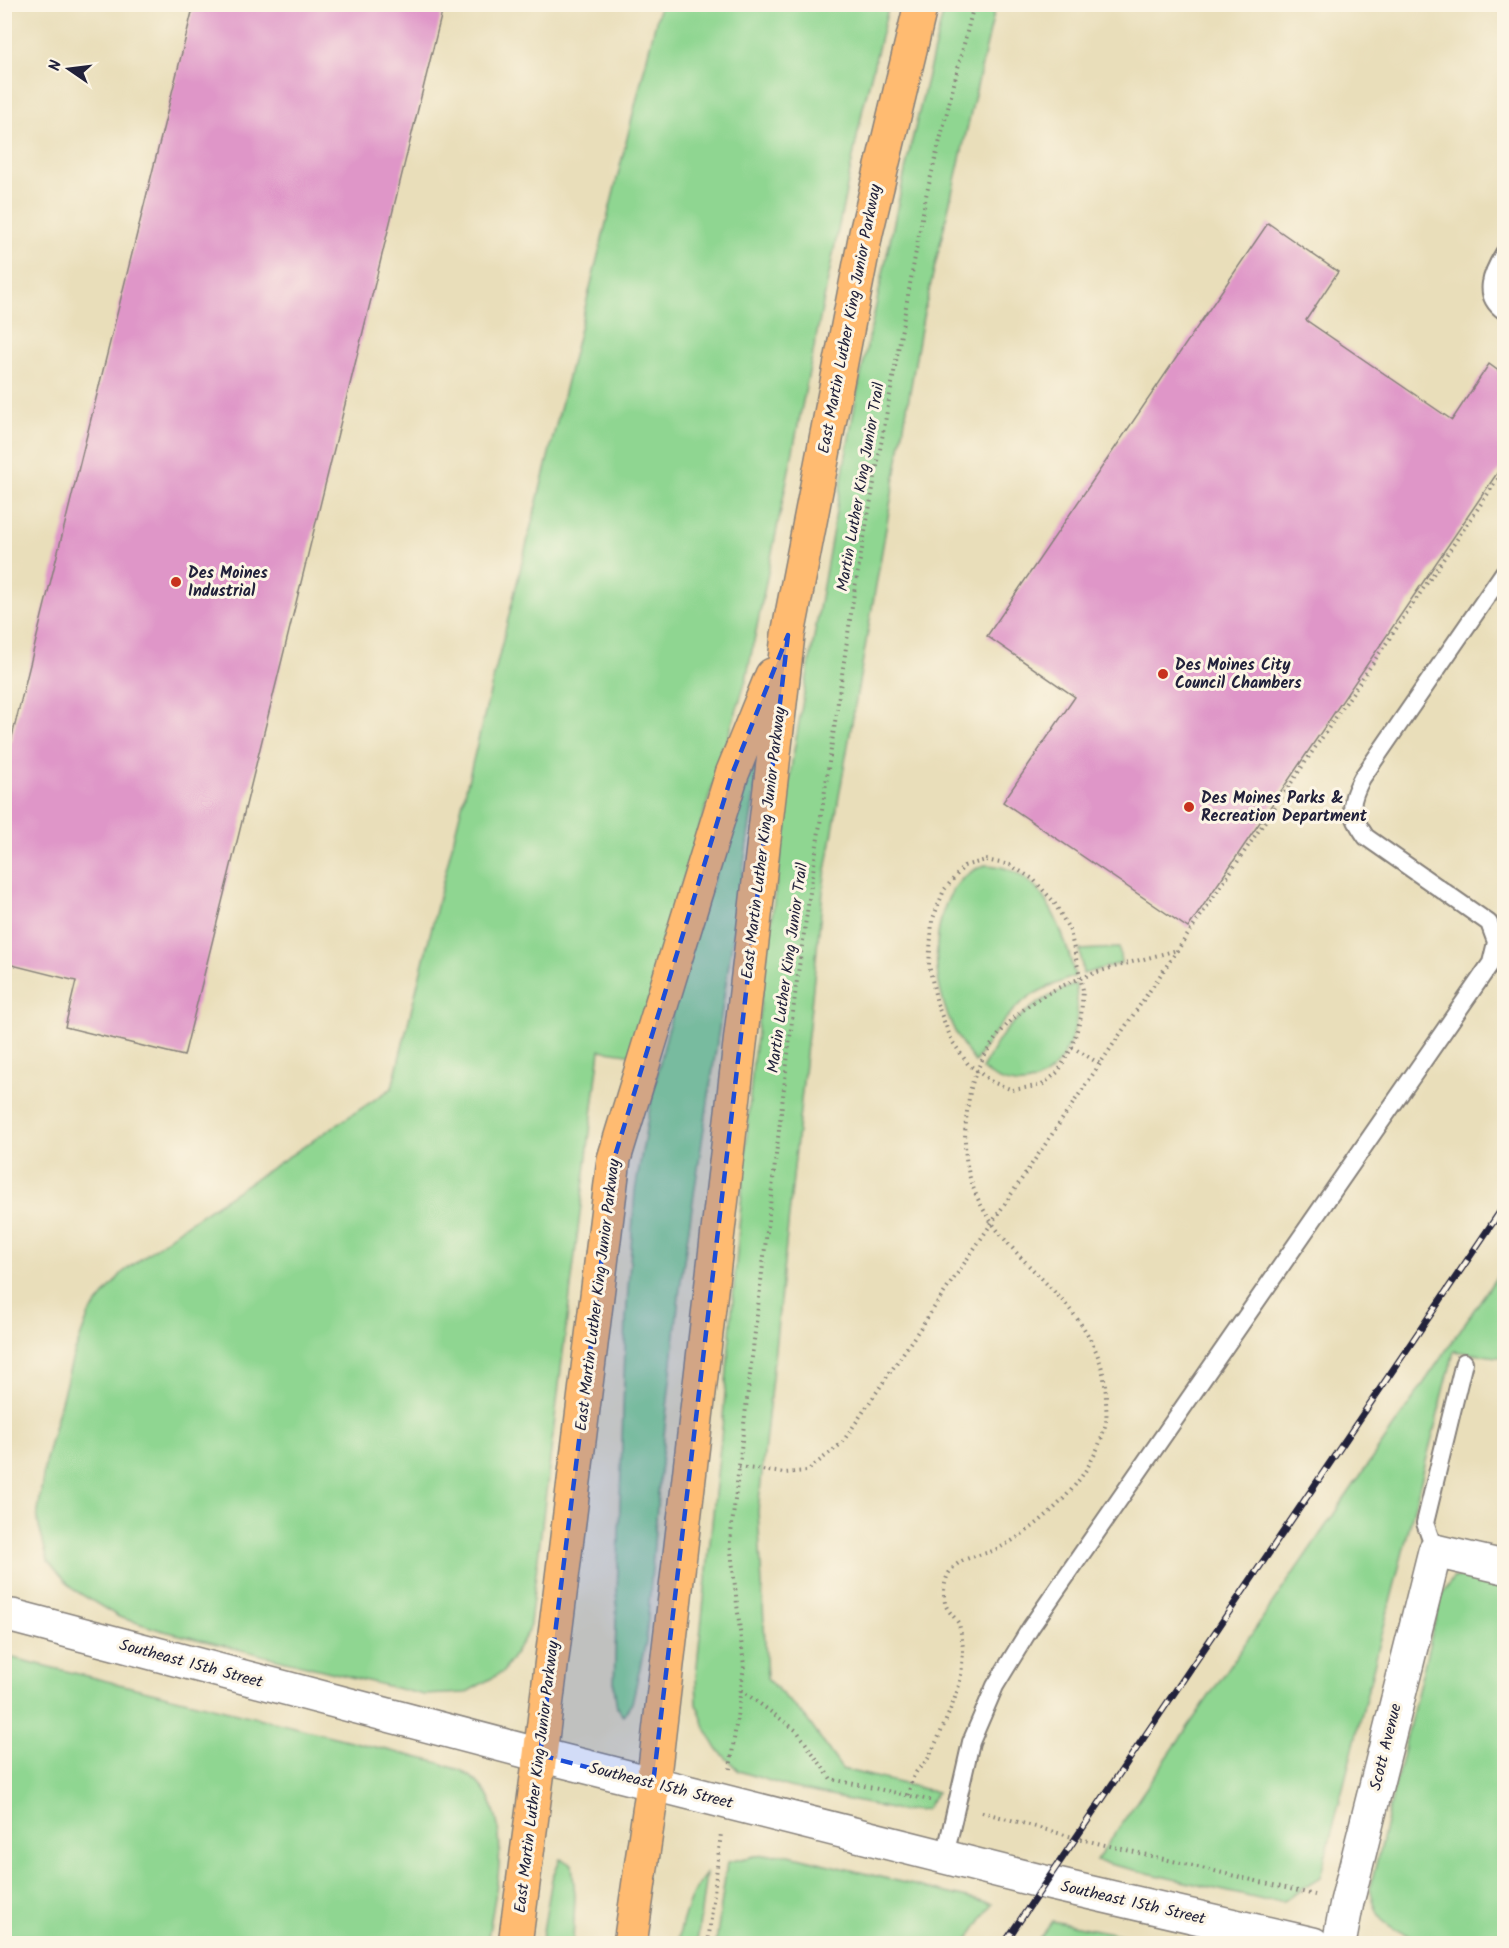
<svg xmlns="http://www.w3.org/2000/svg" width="1509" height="1948" font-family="Kalam,sans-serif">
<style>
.green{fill:#8fd691;stroke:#587c66;stroke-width:1.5}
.building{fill:#df96c8}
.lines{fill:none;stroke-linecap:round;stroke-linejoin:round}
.service-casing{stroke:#86807a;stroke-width:20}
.minor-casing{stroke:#86807a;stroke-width:36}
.tertiary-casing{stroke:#86807a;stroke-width:36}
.primary-casing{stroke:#86807a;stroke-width:36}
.path{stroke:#86807a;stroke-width:4;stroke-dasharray:1.5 4.5;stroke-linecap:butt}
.service{stroke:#fff;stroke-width:16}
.minor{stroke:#fff;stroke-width:33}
.tertiary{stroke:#fff;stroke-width:33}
.primary{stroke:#ffbb71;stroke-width:33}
.rail-casing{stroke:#22223b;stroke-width:7}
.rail{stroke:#fcf5e5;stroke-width:4.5;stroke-dasharray:14;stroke-linecap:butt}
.marked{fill:#1d4ed8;fill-opacity:0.2;stroke:#1d4ed8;stroke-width:4.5;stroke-dasharray:12 8;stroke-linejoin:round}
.poi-dot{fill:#c8321e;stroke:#fcf5e5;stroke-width:2}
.labels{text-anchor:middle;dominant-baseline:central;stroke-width:6;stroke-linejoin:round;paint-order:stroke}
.street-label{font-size:16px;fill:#22223b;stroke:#fcf5e5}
.poi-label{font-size:16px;font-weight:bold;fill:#22223b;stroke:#fcf5e5;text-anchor:start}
</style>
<rect width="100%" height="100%" fill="#fcf5e5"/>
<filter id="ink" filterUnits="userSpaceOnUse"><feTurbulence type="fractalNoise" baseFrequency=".0167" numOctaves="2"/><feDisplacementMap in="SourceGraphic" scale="12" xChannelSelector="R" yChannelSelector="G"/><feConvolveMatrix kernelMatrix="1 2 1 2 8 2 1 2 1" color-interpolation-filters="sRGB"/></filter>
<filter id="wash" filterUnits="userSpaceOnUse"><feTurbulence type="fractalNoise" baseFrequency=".008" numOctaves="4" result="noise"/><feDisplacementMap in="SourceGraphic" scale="24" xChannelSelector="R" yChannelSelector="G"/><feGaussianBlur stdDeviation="1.35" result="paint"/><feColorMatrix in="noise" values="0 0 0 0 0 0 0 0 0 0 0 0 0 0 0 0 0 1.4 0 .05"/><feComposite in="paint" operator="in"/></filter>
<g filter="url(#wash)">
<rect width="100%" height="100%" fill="#e9deba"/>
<path class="green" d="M660,5H889L863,108L746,680L678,896L634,1055L600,1050L529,1631L503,1672L465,1693L424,1695L160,1630L119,1617L74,1590L48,1561L37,1519L45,1463L72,1360L89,1314L122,1273L187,1224L392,1088Z
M945,5H996L923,317L824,882L758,1511L767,1679L806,1718L842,1769L937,1792L926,1809L900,1811L789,1787L739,1771L717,1749L705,1728L697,1704L696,1675L723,1418L753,1062L792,762L857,393L909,153Z
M759,764L680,1287L659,1482L646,1641L632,1703L623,1716L617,1708L614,1687L626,1319L635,1191L653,1091L683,969L753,766Z
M985,865C1043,866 1063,929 1075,976C1058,983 1039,989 1025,1000C1004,1017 989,1040 975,1062C942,1021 928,967 942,915C949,891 961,874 985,865Z
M1119,948L1121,963L1083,974L1080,950Z
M1076,984C1076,994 1078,1006 1077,1016C1070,1066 1030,1108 982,1069C990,1056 997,1040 1008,1028C1026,1009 1052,993 1076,984Z
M1504,1266V1358L1454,1351L1320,1878L1283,1901L1263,1900L1096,1861Z
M1468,1575L1504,1584V1943C1464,1943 1414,1948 1382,1920C1376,1914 1373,1898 1370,1889L1441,1596L1453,1578Z
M5,1656L440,1763C447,1766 455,1768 462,1771C521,1804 495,1891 487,1943H5Z
M785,1854L992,1904L966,1943H716L727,1862L755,1856Z
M560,1859L572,1864L575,1896L573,1943H541L552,1879Z
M706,1874L697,1943H678C682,1918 689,1894 706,1874Z
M1052,1921L1162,1943H1036Z"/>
<g id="blocks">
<path class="building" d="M194,4H444L184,1056L65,1027L76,981L4,963V769Z
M1268,223L1338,272L1306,320L1452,420L1489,364L1504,375V463L1188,928L1003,802L1075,697L987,636Z"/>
</g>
</g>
<g filter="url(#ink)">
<use href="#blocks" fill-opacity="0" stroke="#86807a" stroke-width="1.5"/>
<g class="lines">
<g class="service-casing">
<path id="service" d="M1504,253C1492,273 1481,295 1504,311
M1435,1551L1425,1523L1464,1362
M945,1856L971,1742L995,1686L1031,1627L1491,963L1496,942L1489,923L1366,837C1349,812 1348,805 1362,778L1504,572"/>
</g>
<g class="minor-casing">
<path id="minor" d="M12,1616L540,1755
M1339,1944L1347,1902L1435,1551L1504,1567"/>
</g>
<g class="tertiary-casing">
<path id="tertiary" d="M540,1755L1044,1882L1313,1944"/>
</g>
<g class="primary-casing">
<path id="primary" d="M515,1944L540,1755L614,1159L732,774L772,675
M630,1944L653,1784L788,635L866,233L921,4"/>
</g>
<path class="path" d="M986,860L1010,865L1033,879L1054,902L1070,931L1083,990L1081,1017L1072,1047L1058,1072L1042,1085L1013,1090L992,1082L968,1064L952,1041L937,1004L929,965L932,921L944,890L964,866Z
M1072,1047L1100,1064
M739,1467L784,1473L807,1471L842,1443L1504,470
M741,1690L797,1731L831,1779L934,1801
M730,1769L744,1666L730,1542L796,987L854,593L926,196L974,4
M908,1795C910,1789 911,1780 915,1774C918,1768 925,1764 929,1757C938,1739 954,1704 959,1685C962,1675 962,1662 963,1652C963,1644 961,1632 959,1624C956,1618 949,1613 946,1606C942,1595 944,1577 952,1569C964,1555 983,1556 997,1549C1045,1525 1096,1475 1106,1421C1107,1414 1106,1406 1106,1399C1104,1295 989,1265 968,1170C963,1147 965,1122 969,1098C972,1076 983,1056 996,1038C1041,979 1110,969 1177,950
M982,1812L1076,1838L1315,1895
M708,1944L721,1833"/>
<use href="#service" class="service"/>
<use href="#minor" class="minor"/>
<use href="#tertiary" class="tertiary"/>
<use href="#primary" class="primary"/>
<g class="rail-casing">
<path id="rail" d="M1004,1944L1504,1206"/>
</g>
<use href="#rail" class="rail"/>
</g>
</g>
<path class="marked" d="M788,635L653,1784L540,1755L614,1159L732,774Z"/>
<g class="poi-dot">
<circle cx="176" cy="582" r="6"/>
<circle cx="1163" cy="674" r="6"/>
<circle cx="1189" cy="807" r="6"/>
</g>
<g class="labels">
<g class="street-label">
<text transform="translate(850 319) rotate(-79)">East Martin Luther King Junior Parkway</text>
<text transform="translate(861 487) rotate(-80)">Martin Luther King Junior Trail</text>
<text transform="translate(764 843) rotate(-83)">East Martin Luther King Junior Parkway</text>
<text transform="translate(788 968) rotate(-82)">Martin Luther King Junior Trail</text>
<text transform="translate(598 1295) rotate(-83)">East Martin Luther King Junior Parkway</text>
<text transform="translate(191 1664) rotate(15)">Southeast 15th Street</text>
<text transform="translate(1386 1747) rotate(-76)">Scott Avenue</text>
<text transform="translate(537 1777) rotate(-83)">East Martin Luther King Junior Parkway</text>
<text transform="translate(661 1786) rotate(14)">Southeast 15th Street</text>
<text transform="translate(1133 1903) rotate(13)">Southeast 15th Street</text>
</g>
<g class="poi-label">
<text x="188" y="573">Des Moines<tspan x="188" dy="18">Industrial</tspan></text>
<text x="1175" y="665">Des Moines City<tspan x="1175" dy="18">Council Chambers</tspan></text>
<text x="1201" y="798">Des Moines Parks &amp;<tspan x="1201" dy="18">Recreation Department</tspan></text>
</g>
</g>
<rect width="1509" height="1948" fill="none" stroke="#fcf5e5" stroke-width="24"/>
<g transform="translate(69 69) rotate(284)" stroke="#fcf5e5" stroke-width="4.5" paint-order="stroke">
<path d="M0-4.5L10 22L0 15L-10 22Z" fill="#22223b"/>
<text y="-9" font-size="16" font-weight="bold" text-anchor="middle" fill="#22223b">N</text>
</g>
</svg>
